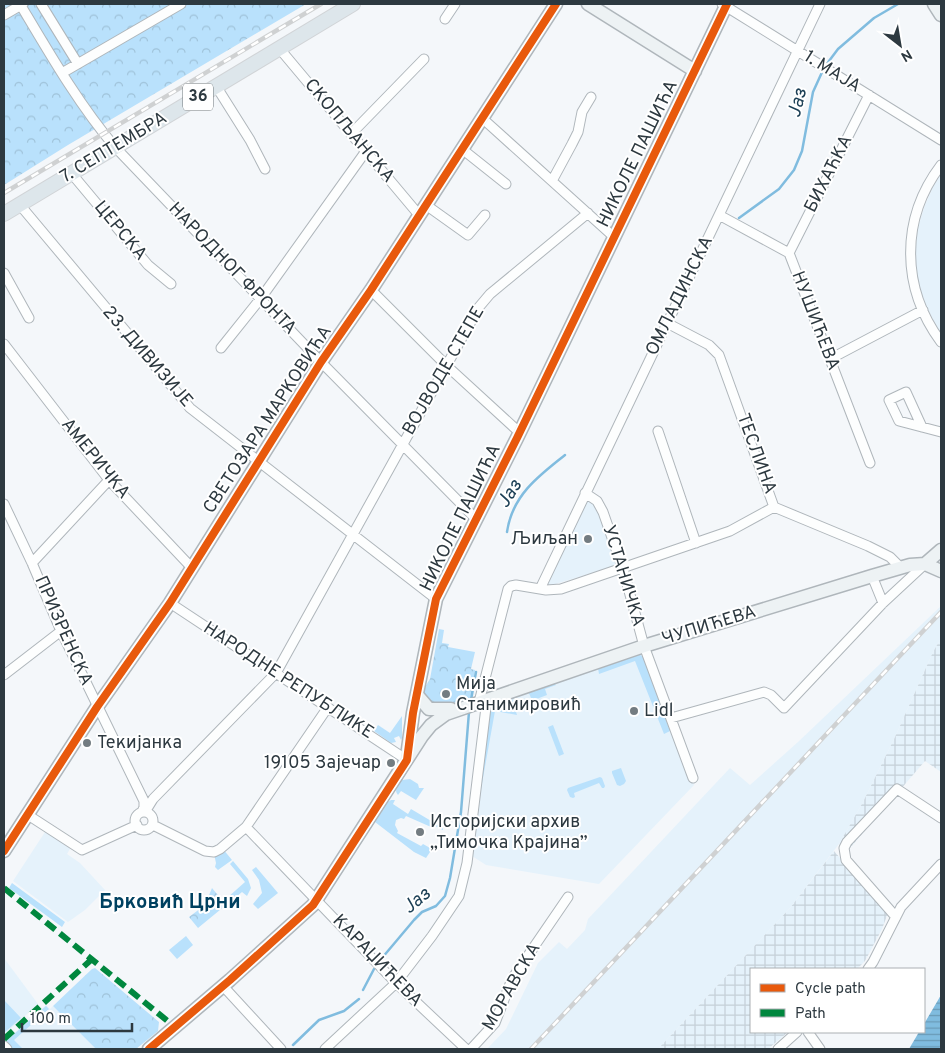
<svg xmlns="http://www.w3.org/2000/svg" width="945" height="1053" font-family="Overpass,sans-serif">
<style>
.built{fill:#e5f2fb}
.industrial{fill:url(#industrial-grid)}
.grass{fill:#b9e1fc}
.park{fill:url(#park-crowns)}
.water{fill:url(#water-rules)}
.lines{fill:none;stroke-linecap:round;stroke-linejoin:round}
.stream{stroke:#80bcdf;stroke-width:2.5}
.street-casing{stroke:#afb6bb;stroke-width:11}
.secondary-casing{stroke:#afb6bb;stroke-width:15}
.primary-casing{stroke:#d1d4d7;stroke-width:16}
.street{stroke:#fdfefe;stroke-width:9}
.secondary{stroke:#edf2f4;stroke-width:12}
.primary{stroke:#dde6eb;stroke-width:14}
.rail-casing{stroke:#cfd1d2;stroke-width:4.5}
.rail{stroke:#fff;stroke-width:2.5;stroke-dasharray:8;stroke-linecap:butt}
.quiet{stroke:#00873e;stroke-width:6;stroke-dasharray:12 6;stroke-linecap:butt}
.cycleway-casing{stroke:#fff;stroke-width:11}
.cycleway{stroke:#e8590c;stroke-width:8}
.poi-dot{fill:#737c81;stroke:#fff;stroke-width:2}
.labels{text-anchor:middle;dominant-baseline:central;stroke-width:4;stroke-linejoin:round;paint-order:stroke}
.shield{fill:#fff;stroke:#6c7479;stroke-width:1}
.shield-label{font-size:16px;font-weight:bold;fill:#2d3940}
.street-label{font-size:18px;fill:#2d3940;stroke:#fff}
.poi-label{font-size:18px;fill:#2d3940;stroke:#fff;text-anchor:start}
.water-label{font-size:19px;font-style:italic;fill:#1d4056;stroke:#fff}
.quarter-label{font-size:20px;font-weight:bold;fill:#004160;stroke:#fff}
</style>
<defs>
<pattern id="industrial-grid" width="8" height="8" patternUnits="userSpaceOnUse" patternTransform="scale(1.25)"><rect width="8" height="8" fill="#e5f2fb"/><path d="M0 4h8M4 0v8" fill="none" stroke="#c5d0d8"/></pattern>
<pattern id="park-crowns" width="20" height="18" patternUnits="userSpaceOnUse" patternTransform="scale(1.25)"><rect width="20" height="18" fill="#b9e1fc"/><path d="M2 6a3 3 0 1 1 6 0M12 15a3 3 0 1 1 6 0" fill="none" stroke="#9fc2d9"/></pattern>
<pattern id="water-rules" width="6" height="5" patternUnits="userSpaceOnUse" patternTransform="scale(1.25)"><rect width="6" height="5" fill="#80bcdf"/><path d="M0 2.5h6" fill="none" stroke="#699ab6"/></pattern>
</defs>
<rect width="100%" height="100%" fill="#f4f7fa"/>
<path class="built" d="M941,174V334L927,308L917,280L915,254L918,227L925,205L933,187Z
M586,498L598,508L618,565L549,586L547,584Z
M941,606V638L933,652L895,737L863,802L839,844L790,908L658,1049H487L506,1029L538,963L559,942L567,949L585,930L588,919L730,768L750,785L798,742Z
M645,649L694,785L599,884L486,865L472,856L490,702Z
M45,832L71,847L67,854L80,863L105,890L85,910L68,922L13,881Z
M4,958L38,1004L4,1035Z
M46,1005L50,1009L53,1006L96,1049H10L4,1042Z"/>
<path class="industrial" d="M941,638V772L925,761L850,848L839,844L863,802L895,737L933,652Z
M834,851L888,913L882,929L865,961L857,969H751V1032H788L768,1049H658L790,908Z"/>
<path class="grass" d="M639,654L643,657L670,731L664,734L635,661L599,674L598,668Z
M553,682L556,685L545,689L547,695L534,700L531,698L528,691Z
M511,695L517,715L495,711L479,800H477L491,702Z
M402,716V738L401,740L399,736L394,738L396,742L391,743L374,731L378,725L390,733Z
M553,725L564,754L559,756L548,727Z
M621,768L626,781L624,784L620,786L617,785L612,773V771Z
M600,777L602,778L605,786L604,788H602L599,783L574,793L575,797L573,798L570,797L567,790L568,788Z
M410,779L418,784L419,788H424L416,800L401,791L398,795C393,790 399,785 402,780Z
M391,800H395L393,804L408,814L411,809L443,828V830L433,825L431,827L406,816L404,819L401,818L396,820L395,825L398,831L397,833L421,846L423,844L432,849L426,858L414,852L375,822L388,802Z
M223,849L232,860L218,870L215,867L216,863L214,854Z
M233,861L248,879L251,888L247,896L242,892L230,902L227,898L245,882L230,864Z
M256,867L278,893L258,909L253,904L262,893L259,880L252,870Z
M12,883L65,922L62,927L9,888Z
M186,936L193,945L177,959L169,950Z
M4,1000L21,1018L4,1033Z
M46,1006L49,1009L14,1040L23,1049H11L5,1042Z"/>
<path class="park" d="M4,4H306L68,145L4,185Z
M439,629L444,630L442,643L449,644L448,647L475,652L471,669L475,670L472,699L451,707L434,705L424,694L425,687L430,679Z
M212,888L226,905L198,928L189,917L205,905Z
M95,968L159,1022L158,1031L136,1049H96L53,1006L92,969Z"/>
<path class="water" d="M941,995V1046L939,1049H909L919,1032H924V1024Z"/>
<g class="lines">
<path class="stream" d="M826,65L838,49L874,18L898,4
M739,218L779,189L794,170L802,151L813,92L823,70
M507,532C512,496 538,476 565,455
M471,700L476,672
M382,958L414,920L422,912L436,906L445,896L450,878L461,812L469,712
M363,990L374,969
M293,1045L319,1020L344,1011L359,999"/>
<g class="street-casing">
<path id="street" d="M20,4C48,51 79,105 115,147L321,362L476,519
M41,4L78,64
M722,4L941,140
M4,15L23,4
M445,19L455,4
M279,48L419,215
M62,73L181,4
M216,86L250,140L265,169
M482,118L614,237
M351,134L424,59
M462,149L506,184
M941,165C900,219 901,288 941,342
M72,174L148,265L171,284
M552,181L572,144L578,132L582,112L591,97
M20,205L190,408L436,599
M426,205L468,235L485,215
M719,215L789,253L870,463
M789,253L869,95
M4,273L29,318
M371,290L447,366L519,432
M667,323L709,345L719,355L774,507L868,546L890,557L901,568
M4,344L109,480L192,568
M221,348L261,298L366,151
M830,359L923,310
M922,427L906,392L889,400L899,421L941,432
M658,431L696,543
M585,493L597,501L603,512L623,569L644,646L693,778
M4,504L32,563L61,631L144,801V807L142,812
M32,563L109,480
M872,576L883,603
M540,589L820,4
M170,603L407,760
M4,675L61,631
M479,702L508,589L511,586L516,585L546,590L561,589L730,531L774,507
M671,718L764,692L771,695L784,708L883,603L925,564
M135 821a9 9 0 1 1 18 0a9 9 0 1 1-18 0Z
M145,812L153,799L276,673L479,307L490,294L588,213
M28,815L82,850L137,825
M153,825L205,851L214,852L220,849L246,827L328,707
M246,827L396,983L466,1049
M896,917L846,860L844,848L847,842L897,789L941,818
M868,969L873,962L901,907L941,864
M223,986L281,1049
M808,1032L820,1049
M4,1046L7,1049
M325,1049L396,983L432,936L459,896L467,863L487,699
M471,1049L495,1023L512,979L568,897
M778,1049L797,1032"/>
</g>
<g class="secondary-casing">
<path id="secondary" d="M588,4L695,71
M934,4L941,15
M925,564L941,571
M417,695L429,709H451
M407,756L413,713L436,599L517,438L727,4
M4,851L97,707L170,603L321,362L371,290L556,4
M149,1049L230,980L313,905L422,736L431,725L446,714L644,646L872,576L910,565L925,564L941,550"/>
</g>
<g class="primary-casing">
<path id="primary" d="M4,214L353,4"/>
</g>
<use href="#street" class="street"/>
<use href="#secondary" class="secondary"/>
<use href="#primary" class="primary"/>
<g class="rail-casing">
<path id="rail" d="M4,193L321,4
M531,1049L941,612"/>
</g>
<use href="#rail" class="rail"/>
<path class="quiet" d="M4,888L175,1027
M4,1039L92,959"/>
<g class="cycleway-casing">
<path id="cycleway" d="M4,851L97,707L170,603L321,362L371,290L556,4
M149,1049L230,980L313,905L407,760L413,713L436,599L517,438L727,4"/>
</g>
<use href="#cycleway" class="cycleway"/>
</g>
<g class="poi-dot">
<circle cx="588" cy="539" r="5"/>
<circle cx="446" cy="694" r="5"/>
<circle cx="634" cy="711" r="5"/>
<circle cx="87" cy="743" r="5"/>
<circle cx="391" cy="763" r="5"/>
<circle cx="420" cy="832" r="5"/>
</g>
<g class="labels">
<rect class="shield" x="183" y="83.5" width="30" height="27" rx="4"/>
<g class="shield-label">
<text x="198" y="97">36</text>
</g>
<g class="street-label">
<text transform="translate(832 72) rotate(32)">1. МАЈА</text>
<text transform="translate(349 131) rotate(50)">СКОПЉАНСКА</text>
<text transform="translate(114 148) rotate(-31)">7. СЕПТЕМБРА</text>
<text transform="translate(638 154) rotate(-64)">НИКОЛЕ ПАШИЋА</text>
<text transform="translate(829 174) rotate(-63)">БИХАЋКА</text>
<text transform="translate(120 231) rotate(50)">ЦЕРСКА</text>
<text transform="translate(232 269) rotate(46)">НАРОДНОГ ФРОНТА</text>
<text transform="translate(680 296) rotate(-64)">ОМЛАДИНСКА</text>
<text transform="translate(815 321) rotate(69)">НУШИЋЕВА</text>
<text transform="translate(147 357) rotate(49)">23. ДИВИЗИЈЕ</text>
<text transform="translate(444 371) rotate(-60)">ВОЈВОДЕ СТЕПЕ</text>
<text transform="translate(268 420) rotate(-57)">СВЕТОЗАРА МАРКОВИЋА</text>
<text transform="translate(756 454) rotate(70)">ТЕСЛИНА</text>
<text transform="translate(95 459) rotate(51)">АМЕРИЧКА</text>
<text transform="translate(461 518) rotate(-64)">НИКОЛЕ ПАШИЋА</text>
<text transform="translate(623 576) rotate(73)">УСТАНИЧКА</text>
<text transform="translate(709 626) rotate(-17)">ЧУПИЋЕВА</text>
<text transform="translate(63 631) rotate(66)">ПРИЗРЕНСКА</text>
<text transform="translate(288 681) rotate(33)">НАРОДНЕ РЕПУБЛИКЕ</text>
<text transform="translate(377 961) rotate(46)">КАРАЏИЋЕВА</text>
<text transform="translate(512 987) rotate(-60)">МОРАВСКА</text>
</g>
<g class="poi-label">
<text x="578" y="539" text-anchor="end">Љиљан</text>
<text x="456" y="684">Мија<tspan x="456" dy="21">Станимировић</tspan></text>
<text x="644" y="711">Lidl</text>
<text x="97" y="743">Текијанка</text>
<text x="381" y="763" text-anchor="end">19105 Зајечар</text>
<text x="430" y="822">Историјски архив<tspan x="430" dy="21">„Тимочка Крајина”</tspan></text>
</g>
<g class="water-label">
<text transform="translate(798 103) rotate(-76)">Јаз</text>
<text transform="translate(510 494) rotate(-58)">Јаз</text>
<text transform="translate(417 901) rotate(-40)">Јаз</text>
</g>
<g class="quarter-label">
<text x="170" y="903">Брковић Црни</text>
</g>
</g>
<rect width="945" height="1053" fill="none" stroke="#2d3940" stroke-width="10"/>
<rect x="750" y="968" width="175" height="65" fill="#ffffff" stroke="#abb0b3"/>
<rect x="760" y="984" width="25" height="8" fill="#e8590c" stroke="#abb0b3"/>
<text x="795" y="993" font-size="15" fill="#2d3940">Cycle path</text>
<rect x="760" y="1009" width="25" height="8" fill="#00873e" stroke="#abb0b3"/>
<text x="795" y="1018" font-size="15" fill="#2d3940">Path</text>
<g transform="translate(900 45) rotate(149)" stroke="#ffffff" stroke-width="4" paint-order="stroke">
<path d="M0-4L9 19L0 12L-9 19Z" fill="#2d3940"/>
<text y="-8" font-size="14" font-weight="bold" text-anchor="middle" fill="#2d3940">N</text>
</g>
<path d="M22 1023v8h110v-8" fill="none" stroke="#2d3940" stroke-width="2.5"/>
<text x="30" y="1023" font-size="15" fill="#2d3940" stroke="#ffffff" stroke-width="4" paint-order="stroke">100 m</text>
</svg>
